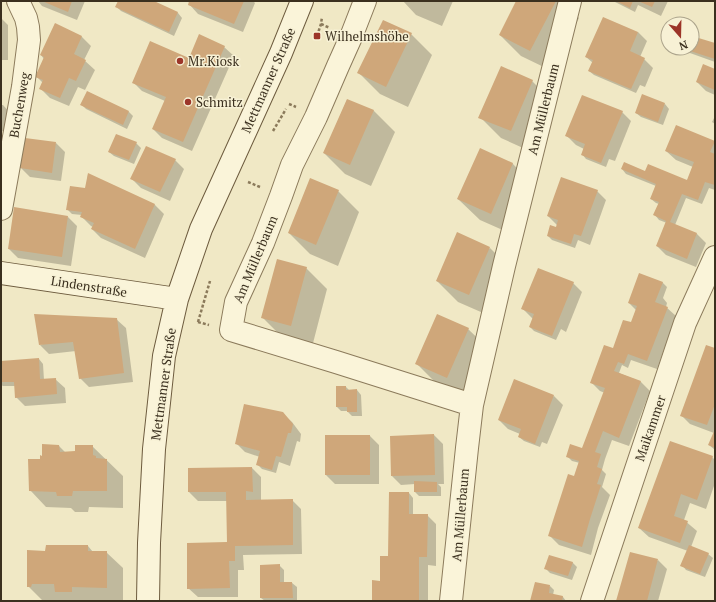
<svg xmlns="http://www.w3.org/2000/svg" width="716" height="602" font-family="'PT Serif',serif">
<style>
.shadow{fill:#0003}
.building{fill:#cfa77a}
.lines{fill:none;stroke-linecap:round;stroke-linejoin:round}
.minor-casing{stroke:#8b7a5b;stroke-width:24}
.secondary-casing{stroke:#6d5b3e;stroke-width:24}
.path{stroke:#8b7a5b;stroke-width:2.5;stroke-dasharray:3 2;stroke-linecap:butt}
.minor{stroke:#faf4d9;stroke-width:22}
.secondary{stroke:#faf4d9;stroke-width:22}
.poi-dot{fill:#9c3529;stroke:#f7f1d5;stroke-width:1.5}
.labels{text-anchor:middle;dominant-baseline:central;stroke-width:3;stroke-linejoin:round;paint-order:stroke}
.poi-label{font-size:13px;fill:#3b301f;stroke:#f7f1d5;text-anchor:start}
.street-label{font-size:13px;fill:#3b301f;stroke:#f7f1d5}
</style>
<rect width="100%" height="100%" fill="#f0e8c5"/>
<path class="shadow" d="M38,1H85L77,20L42,6Z
M119,1H151L178,13L182,18L174,36L121,11L116,6Z
M190,1H253L255,3L243,32L198,14L189,4Z
M403,1H453L442,26L416,15Z
M517,1H562L579,18L552,71L521,56L500,35Z
M613,1H668L661,16L638,5L635,12Z
M1,18L8,25V60H1Z
M55,24L82,37L91,46L84,60L95,70L85,90L78,87L69,106L50,98L41,89L43,83L36,76L44,59L41,55Z
M638,32L647,41L640,57L644,59L653,68L645,87L640,85L636,93L594,75L589,71L593,63L586,57Z
M411,34L432,55L408,107L380,94L359,73Z
M692,37L715,44V62L676,48H692Z
M224,47L234,56L192,151L162,138L153,129L165,101L142,91L133,82L190,59Z
M715,70V95L706,91L697,82Z
M532,81L553,102L532,152L501,138L480,117Z
M88,92L129,112L133,116L127,129L86,109L82,105Z
M347,100L374,111L395,132L371,186L345,174L324,153Z
M665,104L669,109L663,125L641,117L636,113Z
M1,105H3L12,115L10,132L1,131Z
M622,112L631,121L615,161L609,159L606,167L586,159L582,154L584,149L576,145L567,136Z
M715,116V124L712,122Z
M714,142L715,143V190L709,188L702,204L686,198L675,225L697,234L706,243L696,267L666,255L657,246L667,223L659,220L655,215L659,204L656,203L651,199L656,186L626,174L622,169L646,172L687,181L693,167L676,160L666,151Z
M56,143L65,152L61,181L30,177L21,168Z
M136,143L141,148L134,164L114,156L109,152Z
M175,160L184,169L170,201L141,188L132,179Z
M512,163L533,185L512,234L480,220L458,199Z
M88,174L155,205L164,214L145,258L101,238L92,229L93,227L91,226L82,217V215L72,214L67,209L86,190Z
M338,191L359,212L338,266L310,254L289,233Z
M597,191L606,200L590,245L578,240L575,248L552,240L548,236L560,230L557,225L548,216Z
M68,217L77,226L71,266L18,258L9,249Z
M490,248L511,269L490,316L458,302L437,281Z
M306,268L327,289L312,347L284,339L263,318Z
M662,282L667,287L663,298L667,303L666,307L676,316L657,369L631,360L628,368L622,365L619,373L641,382L650,391L629,446L612,440L605,459L602,470L606,474L602,487L610,495L598,528L591,555L559,545L550,536L575,477L580,463L572,461L567,456L587,450L605,393L600,391L591,382L631,324L636,310L629,303Z
M573,283L582,292L566,332L561,329L556,340L534,331L530,327L533,319L523,309Z
M116,319L126,328L133,382L89,387L80,378L76,351L49,354L40,345Z
M468,329L490,350L468,398L437,384L416,363Z
M715,349V450L709,445L714,433L690,424L681,415Z
M39,359L43,364L44,380L55,379L65,388L66,403L25,406L16,397L15,386H3L1,385V362Z
M337,387H346L350,391L357,390L361,395L362,416H352L347,411H341L337,407Z
M554,396L563,405L547,444L542,442L540,447L524,441L519,437L520,434L508,429L499,420Z
M282,413L292,422L301,434L300,442L297,441L290,466L279,462L276,473L262,469L258,465L260,457L245,452L236,443Z
M434,435L443,444L444,484H438L441,487V496H419L415,492V484L401,485L392,476Z
M370,436L379,445V484H335L326,475Z
M59,446L65,452H76L92,446L123,476V508L89,507L88,512H75L71,508L46,507L30,490L41,460Z
M712,457L715,460V483L706,509L690,503L684,520L697,531L691,547L708,554L713,558L705,577L686,570L682,565L688,551L649,537L639,528Z
M252,468L261,477V501L292,500L301,509L302,554L243,555L244,570H238V597H198L188,588L228,543L227,501H198L189,492Z
M409,493L413,498V515H427L436,524V566L428,565V601H373L389,557Z
M88,546L93,552H106L123,568V601H66L65,600L43,601L28,586L46,552Z
M658,560L667,569L658,601H617Z
M572,562L577,567L572,580L550,573L546,569Z
M279,565L284,570V583H292L297,587V601H265L261,598Z
M550,586L554,590L553,595L563,597L566,601H531Z"/>
<path class="building" d="M42,1H72L68,12Z
M118,1H154L178,12L169,32L115,7Z
M189,1H244L234,24L188,5Z
M516,1H556L530,51L499,35Z
M616,1H633L630,8Z
M638,1H655L652,7Z
M603,17L638,32L630,51L645,58L631,89L588,71L593,60L585,57Z
M383,20L412,33L386,87L357,73Z
M55,23L82,36L74,54L86,60L76,81L69,78L60,98L39,89L43,80L35,77L44,57L40,55Z
M199,34L225,46L183,142L152,129L166,97L132,83L150,41L189,58Z
M692,36L715,43V59L681,48H692Z
M703,64L715,69V90L696,82Z
M501,66L533,80L511,131L478,118Z
M87,91L129,111L123,125L80,105Z
M642,94L665,103L658,122L635,113Z
M582,95L623,111L601,163L581,155L585,144L565,136Z
M347,99L374,110L350,165L323,153Z
M676,125L715,141L710,152L715,154V185L705,182L698,200L682,194L670,222L697,233L687,259L656,246L666,221L653,215L659,202L650,199L656,184L621,169L624,162L645,171L648,164L687,180L694,162L665,151Z
M116,134L137,142L129,160L108,152Z
M25,138L56,142L52,173L20,168Z
M146,146L176,159L160,192L130,179Z
M480,148L513,163L491,214L457,199Z
M88,173L155,204L135,249L91,229L94,223L80,217L82,212L66,210L70,186L85,188Z
M561,177L598,190L581,236L574,234L571,244L547,236L550,225L556,227L558,220L547,216Z
M310,178L339,190L316,245L288,233Z
M14,207L68,216L62,257L8,249Z
M457,232L490,247L469,295L436,281Z
M277,259L307,267L291,326L261,318Z
M538,268L574,282L552,336L529,327L534,314L521,309Z
M639,273L663,282L655,302L668,307L647,361L628,354L624,364L618,362L614,371L641,381L619,438L603,431L595,452L601,454L597,467L602,469L597,484L601,485L590,519L582,547L548,536L568,474L574,476L579,461L566,457L570,444L582,448L605,388L590,383L604,345L613,348L623,320L631,322L637,306L628,303Z
M34,314L117,318L124,373L79,379L73,342L39,345Z
M437,314L469,328L447,378L415,364Z
M706,345L715,348V404L707,425L680,416Z
M39,358L40,379L56,378L57,394L15,398L14,382H1V361Z
M514,379L554,395L535,444L518,437L521,429L498,420Z
M336,386H346V390L357,389V412H347V407H336Z
M244,404L283,412L293,424L291,433H288L281,457L276,456L272,470L256,465L260,451L235,444Z
M715,429V448L708,445Z
M434,434L435,475L391,476L390,436Z
M325,435H370V475H325Z
M670,441L713,456L697,500L681,494L674,516L688,521L680,543L638,528Z
M42,444L59,445L60,452L75,451V445H93V455L96,456V458L107,459V491H73L72,496H57L56,492L29,491L28,459H40V455L42,456Z
M252,467L253,492L246,491V500L293,499V545L235,546V561H229L230,588L187,589V543L227,542L226,492H188V468Z
M414,481L437,482V492H414Z
M389,492H409V514H428L427,557H419V601H372V580L380,581V556H388Z
M46,545H88V551H107V588L72,587V592H55L54,584H32L31,587H27V550L45,551Z
M689,545L709,553L700,574L680,566Z
M630,552L658,559L647,601H616Z
M549,555L573,562L568,576L544,569Z
M280,564V582H292L293,598H260V565Z
M535,582L550,585L549,593L563,596L562,601H530Z"/>
<g class="lines">
<g class="minor-casing">
<path id="minor" d="M365,1L351,37L338,66L316,117L292,165L281,196L263,243L236,302L231,330L336,362L472,405
M1,209L23,87L29,40L28,27L26,18L18,1
M451,601L467,448L472,405L504,266L570,1
M592,601L685,323L715,257"/>
</g>
<g class="secondary-casing">
<path id="secondary" d="M1,273L177,299
M148,601L149,543L154,449L164,356L177,299L201,229L281,53L302,1"/>
</g>
<path class="path" d="M321,24L330,28
M317,36L321,24L322,17
M289,104L296,107
M273,131L286,109
M248,182L260,187
M198,322L210,281
M198,322L209,325"/>
<use href="#minor" class="minor"/>
<use href="#secondary" class="secondary"/>
</g>
<g class="poi-dot">
<rect x="313" y="32" width="8" height="8" rx="2"/>
<circle cx="180" cy="61" r="4"/>
<circle cx="188" cy="102" r="4"/>
</g>
<g class="labels">
<g class="poi-label">
<text x="325" y="36">Wilhelmshöhe</text>
<text x="188" y="61">Mr.Kiosk</text>
<text x="196" y="102">Schmitz</text>
</g>
<g class="street-label">
<text transform="translate(268 80) rotate(-66)">Mettmanner Straße</text>
<text transform="translate(19 105) rotate(-80)">Buchenweg</text>
<text transform="translate(543 109) rotate(-76)">Am Müllerbaum</text>
<text transform="translate(255 259) rotate(-67)">Am Müllerbaum</text>
<text transform="translate(89 286) rotate(9)">Lindenstraße</text>
<text transform="translate(163 384) rotate(-82)">Mettmanner Straße</text>
<text transform="translate(650 428) rotate(-71)">Maikammer</text>
<text transform="translate(460 515) rotate(-85)">Am Müllerbaum</text>
</g>
</g>
<rect width="716" height="602" fill="none" stroke="#3b301f" stroke-width="4"/>
<g transform="translate(680 36) rotate(160)"><circle r="19" fill="#f7f1d5" stroke="#aca48c"/>
<path d="M0-3L7 15L0 10L-7 15Z" fill="#9c3529"/>
<text y="-6" font-size="11" font-weight="bold" text-anchor="middle" fill="#3b301f">N</text>
</g>
</svg>
